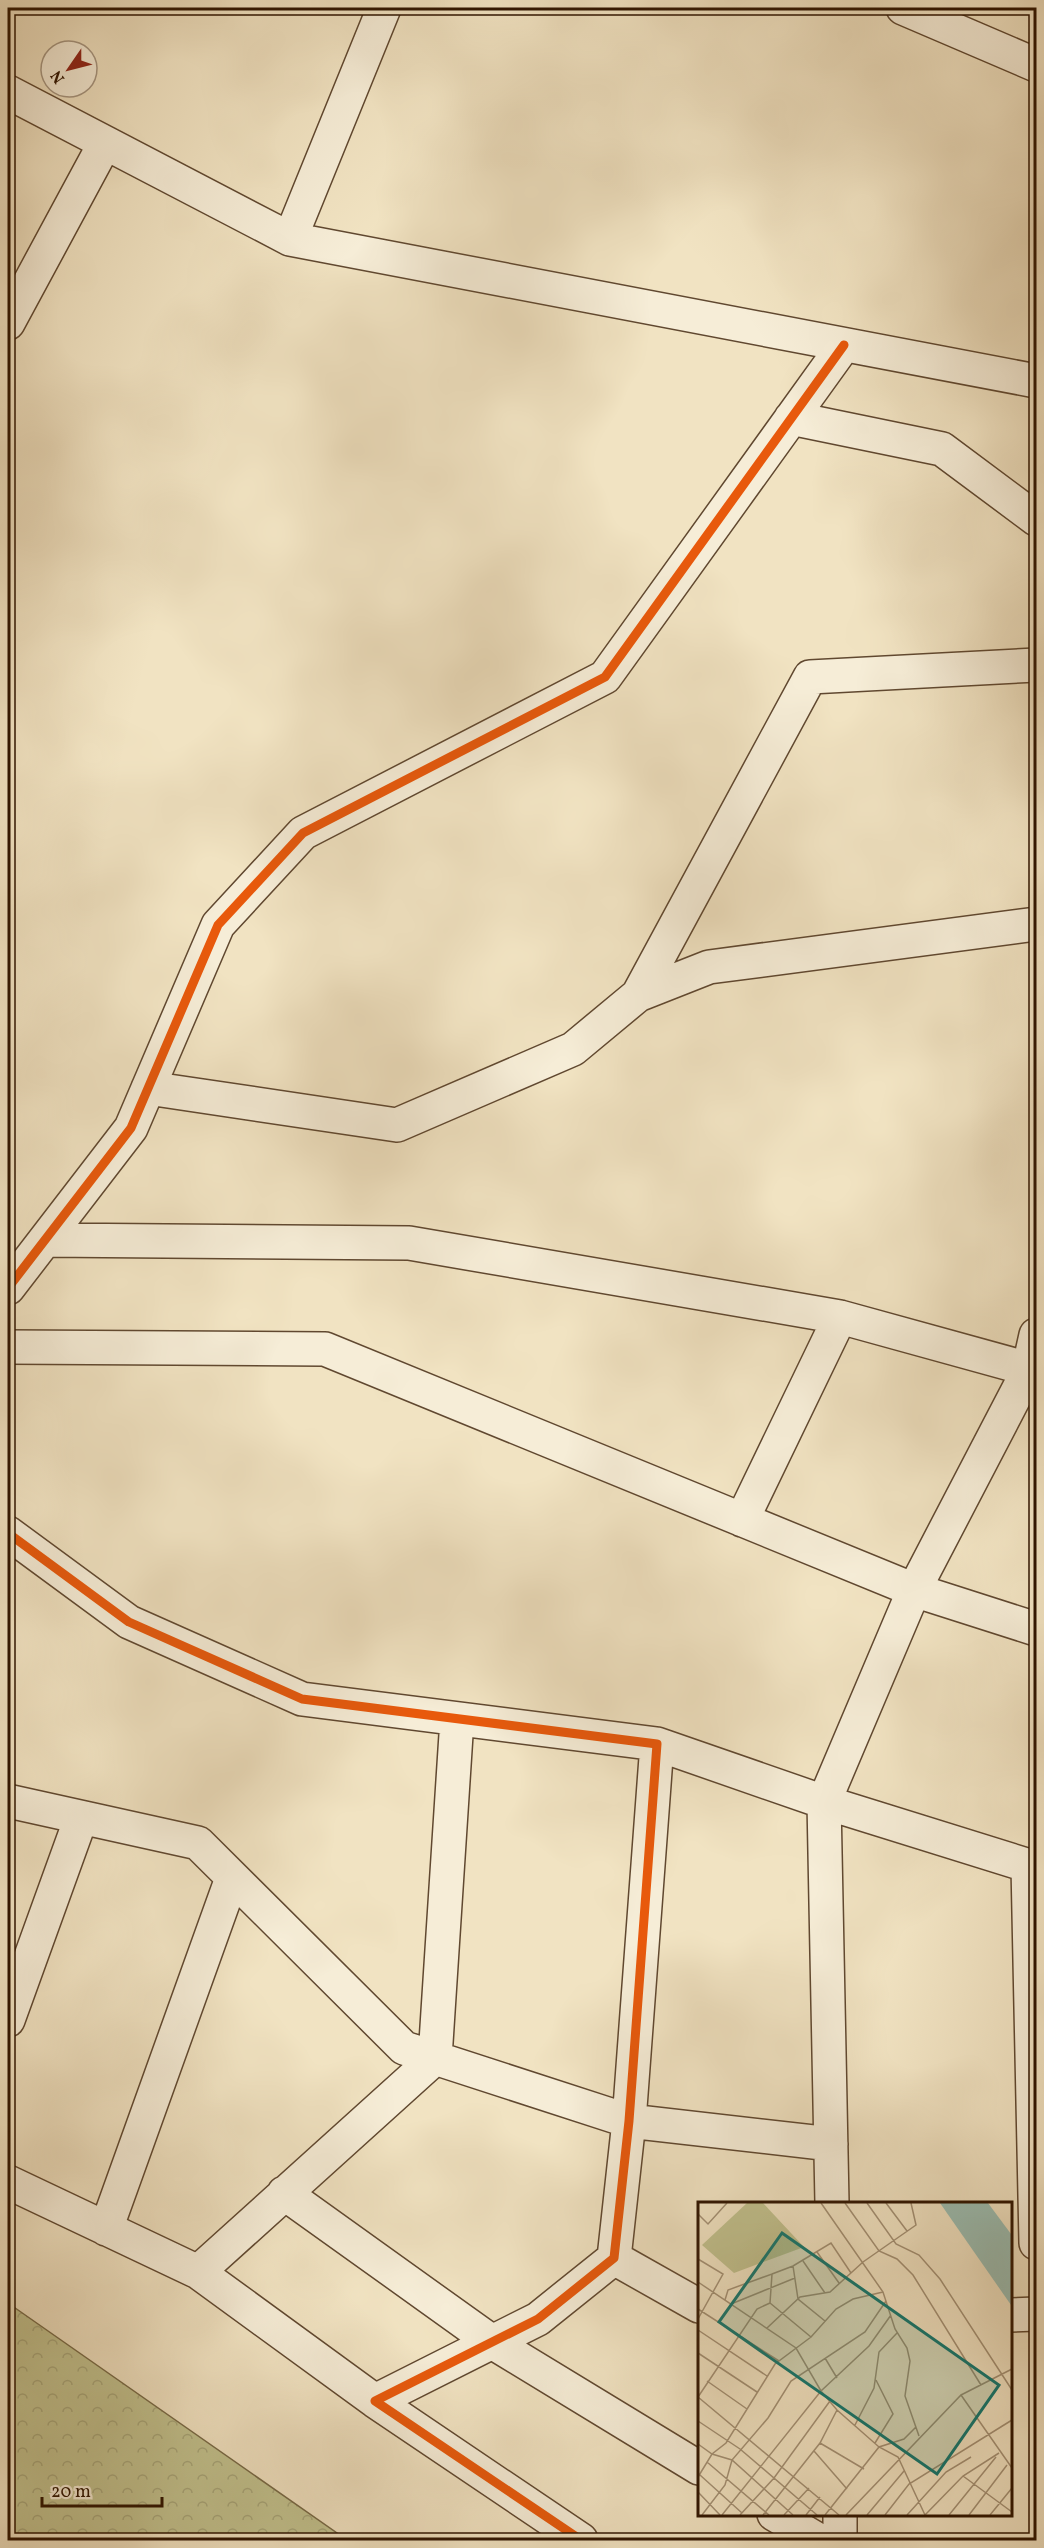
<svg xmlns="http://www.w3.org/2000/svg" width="1044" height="2548" font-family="Vollkorn,serif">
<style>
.park{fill:url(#park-crowns);stroke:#786a47;stroke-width:1.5}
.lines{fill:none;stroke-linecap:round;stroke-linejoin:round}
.minor-casing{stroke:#604830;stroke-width:36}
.minor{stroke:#f6edd7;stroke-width:33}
.cycleway-casing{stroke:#f6edd7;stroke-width:13}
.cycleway{stroke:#e8590c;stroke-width:9}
.inset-road{fill:none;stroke:#a39074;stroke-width:1.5}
.view{fill:#0f766e;fill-opacity:0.15;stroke:#0f766e;stroke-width:3}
.inset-edge{fill:none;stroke:#2f1400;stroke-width:3}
</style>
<defs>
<pattern id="park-crowns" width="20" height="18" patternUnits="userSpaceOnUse" patternTransform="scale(1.5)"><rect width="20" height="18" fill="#c1c18e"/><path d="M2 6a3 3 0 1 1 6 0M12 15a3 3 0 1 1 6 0" fill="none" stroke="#a6a579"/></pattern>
</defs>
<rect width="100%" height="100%" fill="#f1e3c2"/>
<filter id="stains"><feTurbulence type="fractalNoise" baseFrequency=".00333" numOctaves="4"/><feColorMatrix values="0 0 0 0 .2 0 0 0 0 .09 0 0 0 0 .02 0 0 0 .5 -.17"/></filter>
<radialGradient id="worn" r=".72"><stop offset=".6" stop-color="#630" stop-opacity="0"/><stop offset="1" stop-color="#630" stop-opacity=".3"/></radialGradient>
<path class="park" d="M8,2303L347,2540H8Z"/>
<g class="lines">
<g class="minor-casing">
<path id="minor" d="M384,8L290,239L1036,381
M903,8L1036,65
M8,92L290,239
M8,323L105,143
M791,418L942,449L1036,519
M638,995L810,677L1036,665
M148,1088L397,1125L573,1049L638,995L709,967L1036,924
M45,1240L409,1243L840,1317L1036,1371
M8,1288L131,1128L218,925L303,833L605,677L844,345
M8,1347L325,1349L914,1590L1036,1629
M742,1520L840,1317
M8,1533L129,1622L302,1699L657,1744L629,2121L614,2258L538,2319L375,2401L581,2540
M657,1744L824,1802L1036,1868
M8,1801L198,1843L404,2048L629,2121L831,2144
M1028,1866L1036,2243
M8,2020L81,1818
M8,2182L198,2272L375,2401
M284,2193L492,2342L699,2468
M832,2203L824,1802L914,1590L1028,1371L1036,1335
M106,2229L232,1878
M614,2258L699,2306
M198,2272L435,2058L457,1719
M1010,2315L1036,2314
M774,2514L818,2540
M840,2514V2540"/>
</g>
<use href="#minor" class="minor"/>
<g class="cycleway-casing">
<path id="cycleway" d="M8,1288L131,1128L218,925L303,833L605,677L844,345
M8,1533L129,1622L302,1699L657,1744L629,2121L614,2258L538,2319L375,2401L581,2540"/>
</g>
<use href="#cycleway" class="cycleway"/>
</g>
<g transform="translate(698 2202)">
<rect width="314" height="314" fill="#f1e3c2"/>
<path d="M49,1H65L106,45L36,71L4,43Z" fill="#c1c18e"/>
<path d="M242,1H290L313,32V103Z" fill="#9bbeb3"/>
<path class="inset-road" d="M123,1L185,90L197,127L209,146L212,159L207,194L221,234M147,1L181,49L199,57L215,73L283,183M169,1L198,42L221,53L242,77L314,188M188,1L209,29M0,12L10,22L29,1M119,50L141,81M0,57L25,72L0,117M105,59L127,91M95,64L100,97L127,119M74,72L95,64L133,41L153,71M0,80L98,146L123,189L139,208L181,245L200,255L227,313M27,98L30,88L74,72L72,101L113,135L138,107L155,97L185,90M33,102L97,76M0,107L81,159M69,126L102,95L132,90L165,60L218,23L213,1M0,128L69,174M0,151L59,190M127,156L139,176M9,179L49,207M263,193L314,167M0,195L141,313M0,195L59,107L72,101M0,219L42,247L119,313M157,223L176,186L181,150L199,131M122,241L166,267M177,241L195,212L178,178M0,242L14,252L34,258L95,313M116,249L149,287M9,260L71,313M2,273L44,311M265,274L314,310M0,275L14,252L28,241L77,162L113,135M0,290L22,313M4,313L27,283L34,258L70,216L93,179L167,130L188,99M24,313L123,189L171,144L193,113M42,313L76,276L132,199M65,313L122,241L139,208M86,313L111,286M108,313L122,295M127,313L181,245L206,237L218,225M148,313L263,193L314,266M169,313L206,269M187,313L211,282L314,218M209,313L248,270L273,255M227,313L265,274L301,251M251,313L298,255M271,313L309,263M292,313L314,286"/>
<path class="view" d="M84,31L301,183L239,272L21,120Z"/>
<rect width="314" height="314" class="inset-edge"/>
</g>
<rect width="1044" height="2548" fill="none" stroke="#f1e3c2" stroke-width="30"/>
<rect x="9" y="9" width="1026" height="2530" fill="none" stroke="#2f1400" stroke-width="3"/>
<rect x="15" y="15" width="1014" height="2518" fill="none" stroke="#2f1400" stroke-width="1.5"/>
<g transform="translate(69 69) rotate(235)"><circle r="28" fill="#f6edd7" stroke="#a69681" stroke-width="1.5"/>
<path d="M0-4.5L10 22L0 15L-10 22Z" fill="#8f2418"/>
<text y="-9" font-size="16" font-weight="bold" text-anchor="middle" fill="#2f1400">N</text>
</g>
<path d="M42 2497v9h120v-9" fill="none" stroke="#2f1400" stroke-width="3"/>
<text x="51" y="2497" font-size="18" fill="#2f1400" stroke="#f6edd7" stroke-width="4.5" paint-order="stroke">20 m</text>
<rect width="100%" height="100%" filter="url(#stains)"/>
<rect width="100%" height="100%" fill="url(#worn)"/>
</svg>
